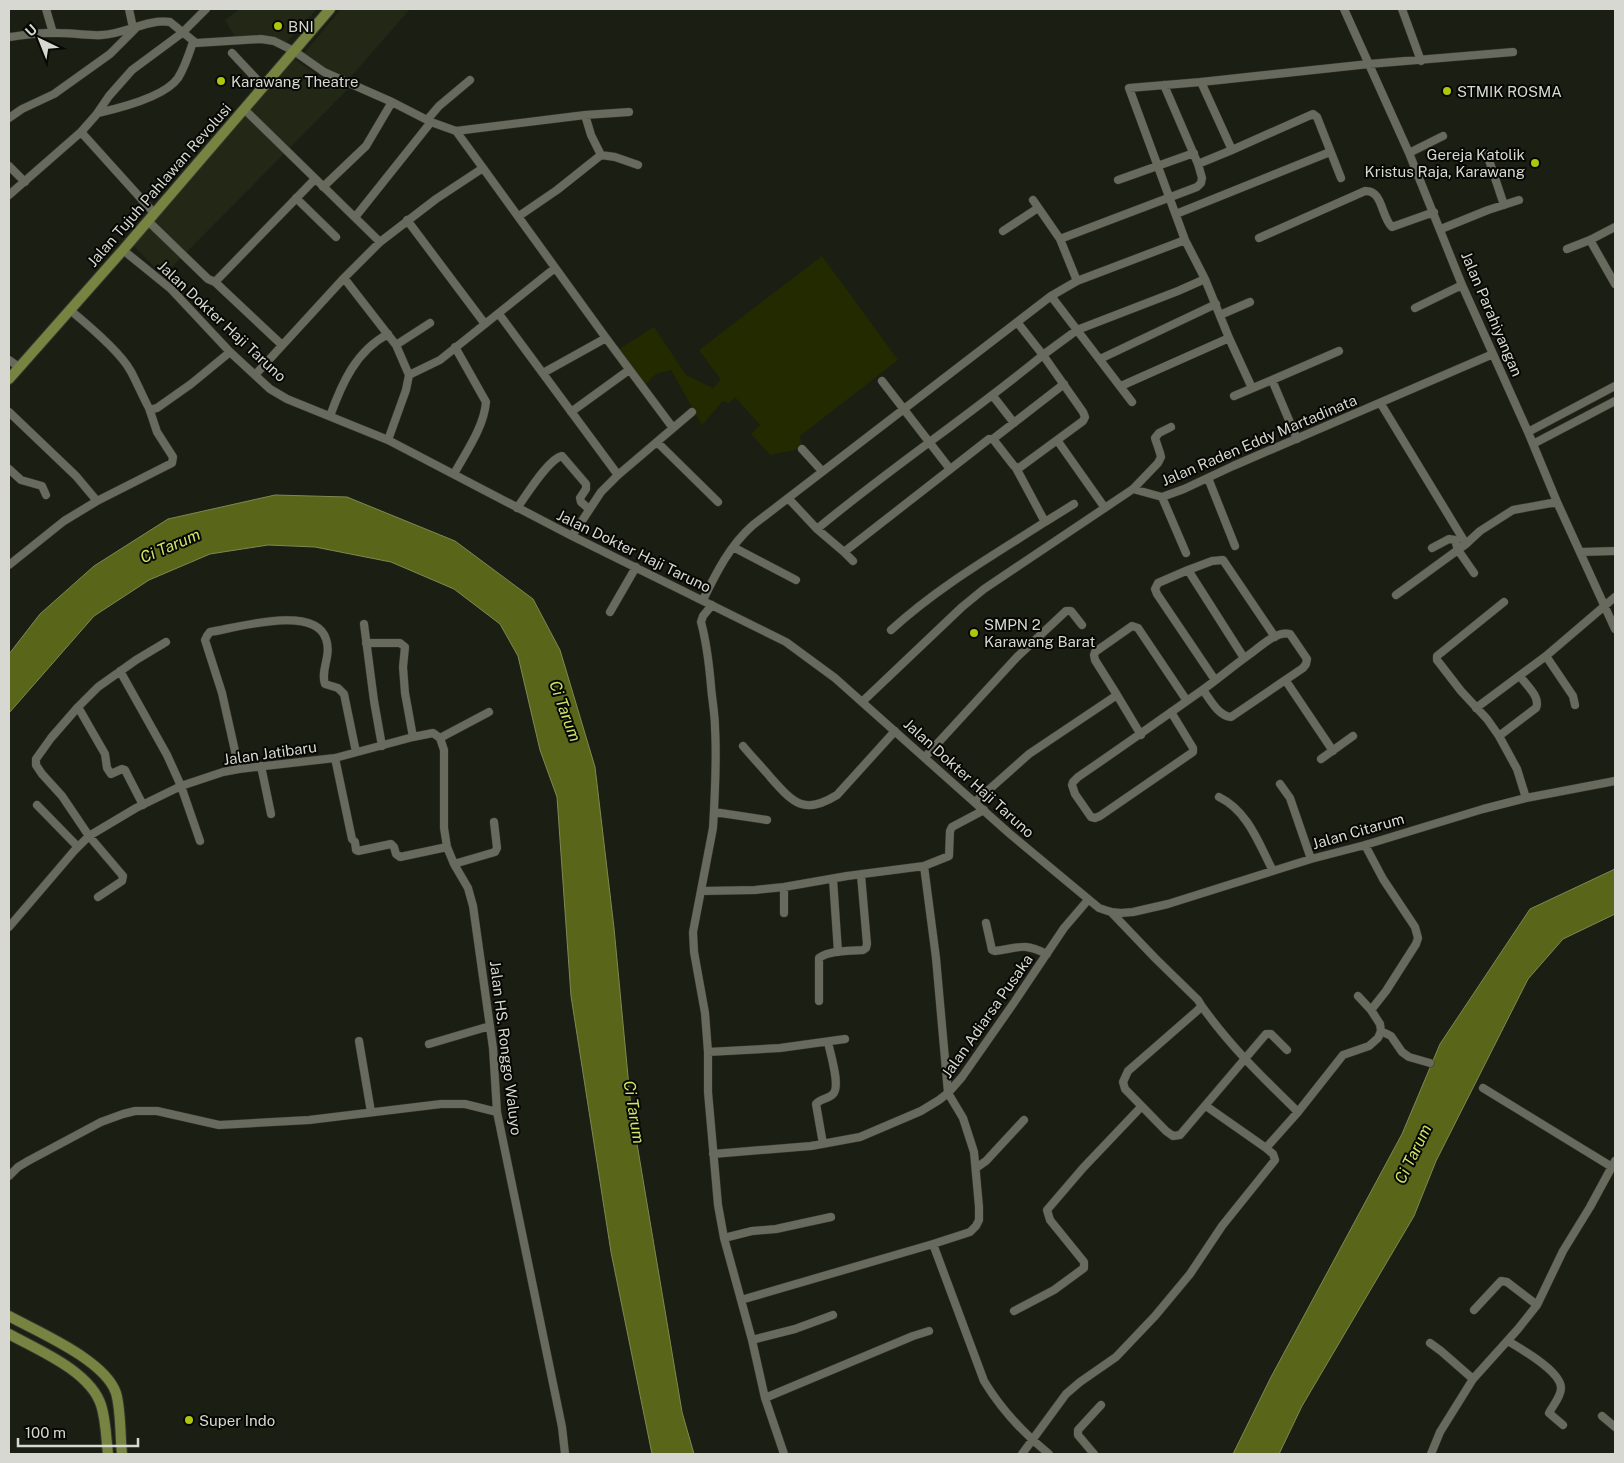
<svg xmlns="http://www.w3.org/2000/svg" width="1624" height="1463" font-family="'Public Sans',sans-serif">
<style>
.built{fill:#232716}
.green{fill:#232a00}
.water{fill:#596619;stroke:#7e8850}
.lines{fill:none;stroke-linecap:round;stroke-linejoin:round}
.minor-casing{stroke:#343630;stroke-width:9}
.major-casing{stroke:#343630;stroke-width:12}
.minor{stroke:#676a5d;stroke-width:8}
.major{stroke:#778340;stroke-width:10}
.poi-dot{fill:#adc60e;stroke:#070704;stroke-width:2}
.labels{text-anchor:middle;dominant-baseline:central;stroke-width:4;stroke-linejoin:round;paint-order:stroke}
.poi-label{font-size:15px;fill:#d6d8d1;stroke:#070704;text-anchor:start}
.street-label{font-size:15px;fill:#d6d8d1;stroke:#070704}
.water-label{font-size:16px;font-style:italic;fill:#cee667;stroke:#070704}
</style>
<rect width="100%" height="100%" fill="#1b1e13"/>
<path class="built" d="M240,9H317L286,43L235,37L225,20Z
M341,9H410L348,80L318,66L304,53Z
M293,58L322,78L348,89L163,276L134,246L241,113Z"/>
<path class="green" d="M822,256L898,360L800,436L801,443L795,450L770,455L751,434L760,425L735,397L729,403L723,401L702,425L671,370L656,374L646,384L616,351L654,327L686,375L713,388L721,380L699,350Z"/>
<path class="water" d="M275,495L347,497L455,541L533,599L560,650L595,767L614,928L631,1108L682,1412L694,1454H652L611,1252L571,996L557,797L540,750L518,656L500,624L454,589L391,562L315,547L268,545L210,554L149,580L94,616L9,713V654L40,614L94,566L168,519Z
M1615,869V914L1563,939L1528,979L1436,1161L1414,1216L1302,1406L1279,1454H1233L1271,1377L1402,1134L1440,1044L1530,909Z"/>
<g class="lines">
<g class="minor-casing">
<path id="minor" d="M46,9L53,33
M129,9L133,28
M1344,9L1409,153L1462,285L1528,432L1557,502L1615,629
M1402,9L1421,61
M9,37C25,35 42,32 59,33C73,33 88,36 102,35C125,34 147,19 170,22L196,43L261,39L274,41L294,51L324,72L392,102L431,122L456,131L585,115L629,112
M232,53L262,85
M1201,82L1232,150L1313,114L1317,117L1341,178
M244,109L380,242
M98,113C120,108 165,97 178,78C185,67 189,54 193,42
M585,115L591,135L601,155
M9,118L22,109L54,94L110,54L135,29
M427,120L439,106L470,80
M81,132L154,213
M1409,153L1443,136
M1487,154L1504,205
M1198,164L1232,150
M9,166L25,182
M483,168L606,338L673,428
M1118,180L1194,153
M323,187L366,146L392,102
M9,195L81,132L96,115L109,96L132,70L182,33L206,9
M296,198L336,237
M1033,200L1060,239
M1176,214L1330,152
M356,216L431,122
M519,216L557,190L601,155L615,157L638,165
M407,220L485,324
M148,221L208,279L215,282
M1441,229L1488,210L1519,200
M1003,231L1038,208
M1259,238L1365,191C1383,190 1381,217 1392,227L1434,212
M1590,240L1615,284
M1567,249L1590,240L1615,227
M123,250L171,289L230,352L270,389L287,399L388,440L572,536L786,642L835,678L1010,834L1099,908L1111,912L1121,913L1133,912L1168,904L1311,859L1365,845L1483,809L1526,798L1615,781
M344,278L396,345L409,375
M1077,281L1060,239L1197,187L1201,183L1202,178L1198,164L1164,85
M1051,296L1132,402
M1415,308L1462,285
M70,310C87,324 120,352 130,370C134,376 147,406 149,408C152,410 154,409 157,408L191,384L230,352
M499,314L618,475
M1220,315L1250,302
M282,345L215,282L315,179
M396,345L430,323
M1100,359L1216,304
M9,360L19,367
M543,373L606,338
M255,375L344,278L380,242L436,199L483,168L456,131
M1272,380L1339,351
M882,381L950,469
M1121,386L1229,338
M1252,388L1229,338L1205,279L1185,240L1129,88L1201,82L1369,64L1513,52
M993,396L1014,423
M1234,396L1272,380L1297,439
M1381,404L1466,544L1480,531L1513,510L1557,502
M9,412L76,476L97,501
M571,412L629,370
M330,416C342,383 356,351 388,334
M1528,432L1615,386
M993,439L1014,466L1019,468L1083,421L1085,417L1083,412L1043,355L1077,330L1178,291L1205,279
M388,440L406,390L409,375L440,360L555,268
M1057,440L1105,508
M657,442L718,502
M1533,444L1615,401
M802,449L822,471
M1016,468L1045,522L1074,504
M9,469L21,480L42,486L46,495
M454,474C466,452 484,427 486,402L455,347
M1208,478L1235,546
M1133,489L1162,497L1184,489L1233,466L1493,354
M1162,497L1186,553
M788,498L817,529L844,552L989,439H993L1064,384
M517,508C526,496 548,459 562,456L586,484V489L580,498L581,502L589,509
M817,529C890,468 969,416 1043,355L1017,322
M572,536L601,492L618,475L692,412
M733,547L796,580
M1432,548L1449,539L1455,540L1458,550L1474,573
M844,552L853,561
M1581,552L1615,551
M9,565L64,521L97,501L172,463L173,457L157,432L149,408
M1188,570L1212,561L1223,560L1275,637
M1396,595L1466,544
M703,600C716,573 730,545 753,525L1051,296L1077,281L1185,240
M1504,602L1437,656V660L1461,691L1487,719L1499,736L1517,769L1526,798
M712,605L703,616L701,622C707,644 709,663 711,686C712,700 715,714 715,728C717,761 715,795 713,828L693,932L694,952L705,1013L708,1052V1092L718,1205L724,1238L752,1340L765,1398L784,1454
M610,612L636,567
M364,624L374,701L382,746
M891,630C938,587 992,556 1045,522
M366,643H400L405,647L403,667L405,693L413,737
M1546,656L1573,696L1575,705
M120,671L167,755L181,786L200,841
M1215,680L1157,594L1155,589L1158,583L1188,570L1244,658
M1286,681L1333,751
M1117,695L1095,660L1094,655L1095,652L1132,626L1138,628L1187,701
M862,702L962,607L984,589L1133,489L1158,463L1161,457L1160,453L1155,438L1159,433L1171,427
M78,707L105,754L107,768L111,774L122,769L125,770L143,805
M1476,708L1546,656L1615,597
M1171,712L1193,748V752L1100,816L1095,818L1091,817L1075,794L1072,785L1073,782L1078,777C1119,749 1160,720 1201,691C1218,679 1233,666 1250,654C1260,647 1277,630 1290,634L1307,659L1306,664L1303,668L1231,717C1218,716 1210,699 1203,690
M1499,736L1536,708C1541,697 1526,685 1520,676
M440,738L444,750V828L447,847L454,864L468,888L473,906L493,1048L497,1112L562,1427L565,1454
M440,738L489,712
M743,746C752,757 762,767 771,778C794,804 805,815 837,795L895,731
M925,757L1017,657L1066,611H1071L1082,625
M335,758L352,839L355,842L356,850L358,851L391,844L394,847L396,854L400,857L447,847
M1321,759L1353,736
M261,766L271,814
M239,769L222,693L205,640L207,636L210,632C236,628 315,604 326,639C332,656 320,670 325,684L338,688L344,694L356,752
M1280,784L1290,798L1311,859
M1219,797C1248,811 1259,844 1273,871
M975,802L1029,754L1117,695L1141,735
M37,805L78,847
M714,812L767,820
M454,864L495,852L497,848L494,822
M833,879L838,952
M784,887V913
M702,891L755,890L784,887L847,876L924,866L949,856L950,831L952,827L984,810
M98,897L122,881L123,876L89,836L62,796L42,774L36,765V759L51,738L78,707L98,687L136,660L166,642
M1111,912L1155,958L1198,1000L1201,1005L1198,1010L1128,1071L1123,1082L1125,1089L1166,1131L1173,1136L1180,1135L1266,1034H1271L1287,1050
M986,923L992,950L995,951C1020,948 1022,942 1047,954
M9,927L74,851L89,836L136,808L181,786L223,772L239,769L335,758L413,737L433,733L440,738
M1358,996L1371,1010
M819,1001V958C830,950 849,951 863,950L866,948L867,944L861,875
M1201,1005C1229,1045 1263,1078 1298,1112
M1381,1031L1391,1036L1402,1052L1409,1057L1430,1063
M359,1041L371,1112
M429,1044L490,1026
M708,1052L780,1048L845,1039
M1483,1088L1612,1167
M823,1144L816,1104C821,1098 829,1099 833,1094C841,1086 830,1053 828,1042
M1266,1148L1298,1112L1343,1055L1369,1046L1378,1038L1381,1031L1380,1024L1371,1010L1386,991L1416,944L1418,938L1415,927L1383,879L1365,845
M713,1154L811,1146L860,1137L921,1111L939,1100L948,1093L962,1077L1013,1004L1064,928L1088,900
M976,1168L986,1161L1024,1120
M9,1176L18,1167L28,1161L101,1122L123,1114L135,1111H157L219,1125L309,1120L441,1104H465L497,1112
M724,1238L752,1231L776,1229L831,1217
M933,1244L984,1381C1001,1409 1023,1433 1049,1454
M741,1300L933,1244L970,1232L976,1226L979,1220V1207L974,1152L963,1118L948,1093L936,958L924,866
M1474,1310L1501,1281L1507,1282L1537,1305
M1014,1311L1054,1290L1084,1268V1262L1050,1220L1047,1210L1083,1168L1141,1107
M752,1340L795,1329L833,1315
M1508,1341C1521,1349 1561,1371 1561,1388C1561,1397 1553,1405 1549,1413L1563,1425
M1430,1343L1441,1351L1473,1379
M765,1398L913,1336L929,1331
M1602,1416L1615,1427
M1022,1454L1066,1394L1080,1382L1116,1357L1155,1316L1190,1274L1222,1226L1275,1160L1273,1154L1266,1148L1206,1106
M1094,1454L1078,1435V1430L1101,1405
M1431,1454L1440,1432L1473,1379L1518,1329L1537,1305L1563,1251L1590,1207L1615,1161"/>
</g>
<g class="major-casing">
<path id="major" d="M9,379L123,250L330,9
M9,1316C38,1332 105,1360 116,1393C121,1410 120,1436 122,1454
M9,1334C38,1350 90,1371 101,1405C106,1420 106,1438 108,1454"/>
</g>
<use href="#minor" class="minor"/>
<use href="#major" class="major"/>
</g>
<g class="poi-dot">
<circle cx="278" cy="26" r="5"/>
<circle cx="221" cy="81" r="5"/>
<circle cx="1447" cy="91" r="5"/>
<circle cx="1535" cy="163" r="5"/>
<circle cx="974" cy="633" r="5"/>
<circle cx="189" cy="1420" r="5"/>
</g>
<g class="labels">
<g class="poi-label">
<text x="288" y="26">BNI</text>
<text x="231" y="81">Karawang Theatre</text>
<text x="1457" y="91">STMIK ROSMA</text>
<text x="1525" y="154" text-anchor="end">Gereja Katolik<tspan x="1525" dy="17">Kristus Raja, Karawang</tspan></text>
<text x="984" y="624">SMPN 2<tspan x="984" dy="17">Karawang Barat</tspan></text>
<text x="199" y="1420">Super Indo</text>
</g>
<g class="street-label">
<text transform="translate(159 185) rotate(-49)">Jalan Tujuh Pahlawan Revolusi</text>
<text transform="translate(1492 314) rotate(67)">Jalan Parahiyangan</text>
<text transform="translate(222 321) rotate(43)">Jalan Dokter Haji Taruno</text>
<text transform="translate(1259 440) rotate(-23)">Jalan Raden Eddy Martadinata</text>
<text transform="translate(634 551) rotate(26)">Jalan Dokter Haji Taruno</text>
<text transform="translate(270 753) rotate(-8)">Jalan Jatibaru</text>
<text transform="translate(969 778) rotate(42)">Jalan Dokter Haji Taruno</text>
<text transform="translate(1358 831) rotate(-16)">Jalan Citarum</text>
<text transform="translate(987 1016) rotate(-55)">Jalan Adiarsa Pusaka</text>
<text transform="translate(506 1048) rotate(83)">Jalan HS. Ronggo Waluyo</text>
</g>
<g class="water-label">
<text transform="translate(170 546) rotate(-23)">Ci Tarum</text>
<text transform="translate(565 711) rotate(70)">Ci Tarum</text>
<text transform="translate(634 1112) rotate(81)">Ci Tarum</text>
<text transform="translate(1413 1154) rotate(-64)">Ci Tarum</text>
</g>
</g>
<rect width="1624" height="1463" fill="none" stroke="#d6d8d1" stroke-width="20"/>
<g transform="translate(40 40) rotate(317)" stroke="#070704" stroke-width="4" paint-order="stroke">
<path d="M0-4L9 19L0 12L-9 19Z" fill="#d6d8d1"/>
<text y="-8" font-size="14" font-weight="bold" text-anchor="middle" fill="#d6d8d1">U</text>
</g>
<path d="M18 1438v8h120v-8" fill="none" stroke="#d6d8d1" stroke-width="2.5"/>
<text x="25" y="1438" font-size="15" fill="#d6d8d1" stroke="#070704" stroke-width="4" paint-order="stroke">100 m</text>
</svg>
